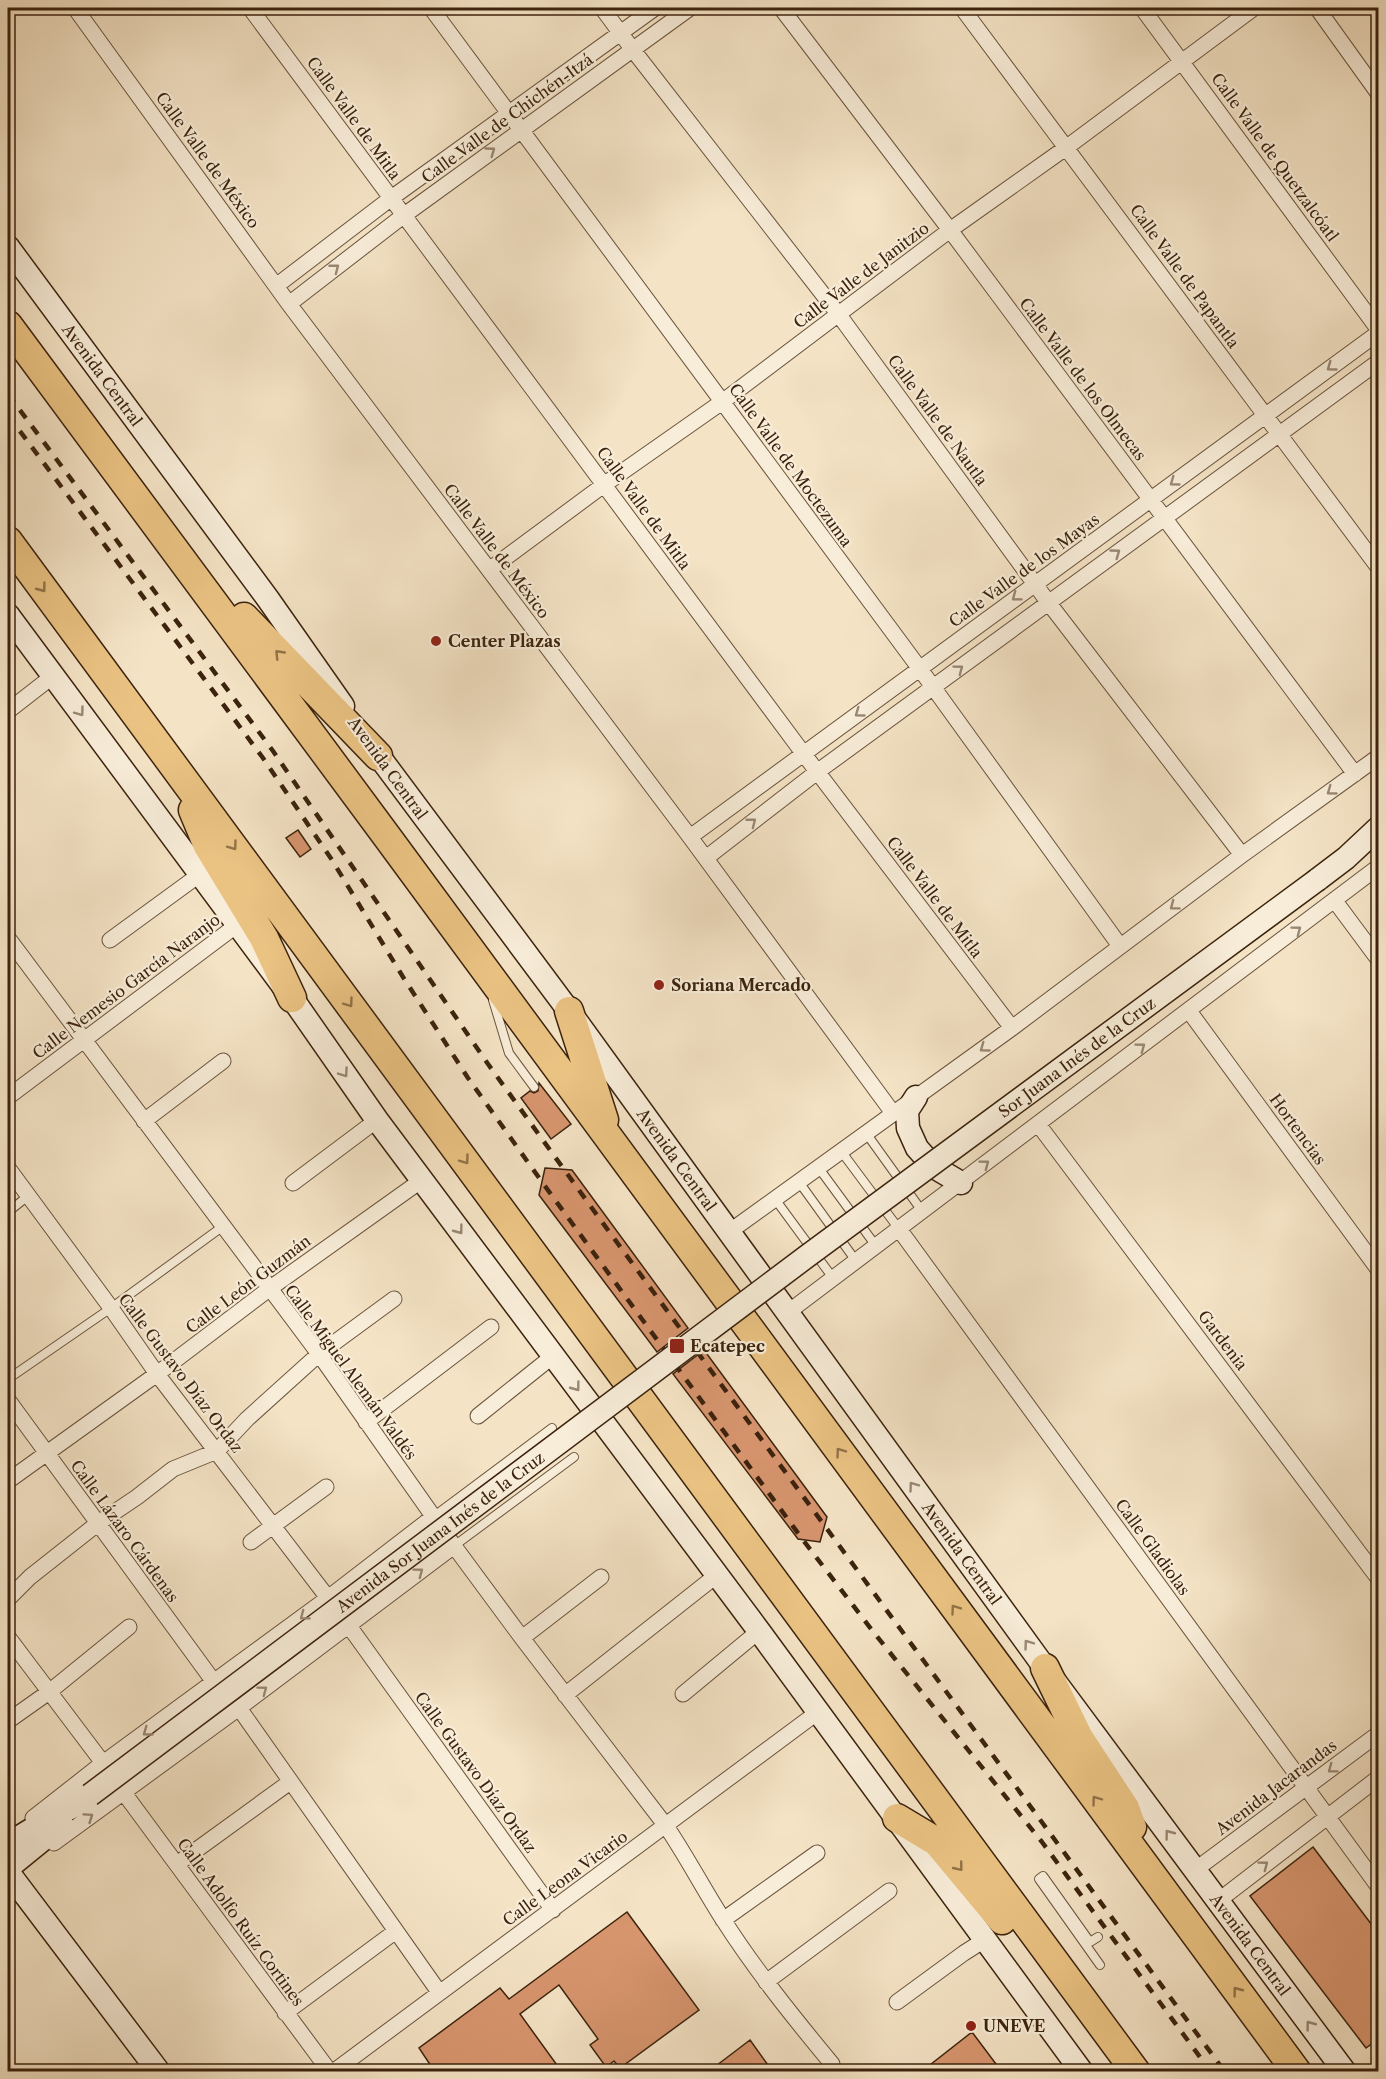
<svg xmlns="http://www.w3.org/2000/svg" width="1386" height="2079" font-family="'Libre Caslon Text',serif">
<style>
.building{fill:#d7956e;stroke:#3c230e;stroke-width:1.5}
.lines{fill:none;stroke-linecap:round;stroke-linejoin:round}
.lane-casing{stroke:#6a533c;stroke-width:10}
.street-casing{stroke:#6a533c;stroke-width:17}
.secondary-casing{stroke:#3c230e;stroke-width:25}
.highway-casing{stroke:#3c230e;stroke-width:31}
.lane{stroke:#f8edd9;stroke-width:8}
.street{stroke:#f8edd9;stroke-width:15}
.secondary{stroke:#f8edd9;stroke-width:22}
.highway{stroke:#eac282;stroke-width:28}
.rail{stroke:#3c230e;stroke-width:4.5;stroke-dasharray:10 10;stroke-linecap:butt}
.secondary-bridge-casing{stroke:#3c230e;stroke-width:25;stroke-linecap:butt}
.secondary-bridge{stroke:#f8edd9;stroke-width:22}
.oneway{stroke:#9a8874}
.oneway2{stroke:#937248}
.poi-dot{fill:#8f2418;stroke:#f8edd9;stroke-width:2}
.labels{text-anchor:middle;dominant-baseline:central;stroke-width:4.5;stroke-linejoin:round;paint-order:stroke}
.street-label{font-size:16px;fill:#3c230e;stroke:#f8edd9}
.poi-label{font-size:16px;font-weight:bold;fill:#3c230e;stroke:#f8edd9;text-anchor:start}
</style>
<rect width="100%" height="100%" fill="#f4e3c5"/>
<filter id="stains"><feTurbulence type="fractalNoise" baseFrequency=".00333" numOctaves="4"/><feColorMatrix values="0 0 0 0 .2 0 0 0 0 .09 0 0 0 0 .02 0 0 0 .5 -.17"/></filter>
<radialGradient id="worn" r=".72"><stop offset=".6" stop-color="#630" stop-opacity="0"/><stop offset="1" stop-color="#630" stop-opacity=".3"/></radialGradient>
<path class="building" d="M298,830L311,849L300,857L286,838Z
M539,1083L571,1124L551,1139L521,1098L530,1091L534,1093L538,1091Z
M545,1168L572,1170L688,1328L657,1352L539,1195Z
M704,1350L827,1517L820,1542L798,1539L673,1374Z
M1313,1847L1378,1933V2039L1366,2048L1250,1896Z
M627,1912L699,2010L620,2068L614,2061L606,2067L590,2045L598,2039L559,1985L520,2014L562,2072H435L419,2048L500,1988L509,1999Z
M972,2032L1002,2072H921Z
M750,2040L773,2072H708Z"/>
<g class="lines">
<g class="lane-casing">
<path id="lane" d="M493,1000L509,1053L534,1087
M866,1133L922,1211
M841,1151L899,1229
M818,1167L876,1246
M799,1182L856,1261
M775,1199L833,1278
M8,1212L28,1196
M8,1379L111,1308L222,1227
M433,1517L552,1428
M454,1546L574,1457
M1098,1937L1090,1942L1043,1876L1039,1879L1100,1965"/>
</g>
<g class="street-casing">
<path id="street" d="M75,8L289,304L690,837L893,1113
M250,8L803,753L1012,1028
M431,8L920,669L1120,946
M602,8L633,50L839,315L1048,602L1242,855
M781,8L950,230L1355,774
M962,8L1378,567
M1142,8L1378,329
M1317,8L1378,93
M276,286L390,199L655,8
M289,304L403,216L690,8
M489,570L605,484L722,402L950,230L1067,147L1254,8
M8,711L53,676
M690,837L1378,333
M706,858L817,772L1378,362
M1335,901L1378,959
M8,938L319,1354L454,1546L522,1638L666,1826C687,1857 704,1890 724,1921C756,1971 794,2018 832,2064
M110,940L199,875
M1189,1011L1378,1269
M8,1097L237,925
M144,1121L223,1061
M1038,1124L1378,1578
M8,1168L111,1308L157,1374L328,1598
M293,1183L377,1120
M899,1229L1378,1886
M729,1232L1012,1028L1242,855L1378,757
M787,1313L1378,867
M8,1400L214,1682
M478,1416L553,1356
M366,1422L491,1327
M8,1481L157,1374L269,1289L422,1180
M251,1542L326,1487
M8,1599L30,1577L97,1524L137,1497L173,1469L217,1451L247,1419L319,1354L394,1299
M349,1626L553,1910
M8,1637L103,1763
M522,1638L601,1577
M683,1694L759,1631
M565,1695L717,1575
M239,1708L439,1992
M8,1721L49,1692L129,1627
M124,1793L330,2072
M33,1818L103,1763L328,1598L433,1517
M54,1843L239,1708L454,1546
M177,1864L290,1782
M1195,1870L1378,1734
M1218,1901L1378,1778
M723,1920L817,1853
M766,1982L889,1891
M897,2002L964,1953L986,1939
M285,2013L396,1931
M333,2072L818,1712"/>
</g>
<g class="secondary-casing">
<g id="secondary">
<path id="s1" d="M8,247L268,599L343,706"/>
<path d="M8,615L292,998L377,1120L759,1631L1082,2072"/>
<path id="s2" d="M369,743L569,1011L1045,1668L1345,2072"/>
<path d="M1317,880L1346,858L1378,828"/>
<path d="M916,1097L907,1111L908,1128L917,1148L934,1167L961,1183"/>
<path d="M8,1844L55,1815L75,1806L90,1795"/>
<path d="M8,1868L62,1824"/>
<path d="M8,1872L159,2072"/>
</g>
</g>
<g class="highway-casing">
<path id="highway" d="M8,325L388,838L1297,2072
M8,541L1136,2072
M244,617L378,756
M193,810L208,846L264,938L292,998
M569,1011L604,1120
M1045,1668L1079,1738L1125,1808L1132,1827
M897,1818L937,1842L1002,1920"/>
</g>
<use href="#lane" class="lane"/>
<use href="#street" class="street"/>
<use href="#secondary" class="secondary"/>
<use href="#highway" class="highway"/>
<path class="rail" d="M8,394L273,751L488,1064L594,1211L1225,2072
M8,415L263,758L332,860L403,977L468,1078L542,1182L803,1540L875,1634L1042,1842L1211,2072"/>
<g class="secondary-bridge-casing">
<g id="secondary-bridge">
<path id="s3" d="M90,1795L806,1257L1317,880"/>
</g>
</g>
<use href="#secondary-bridge" class="secondary-bridge"/>
</g>
<defs><path id="oneway-chevron" d="M-2-3.5L2.5 0L-2 3.5" fill="none" stroke-width="1.6" stroke-linecap="round" stroke-linejoin="round" transform="scale(1.5)"/></defs>
<g class="oneway">
<use href="#oneway-chevron" transform="translate(491 151) rotate(-36)"/>
<use href="#oneway-chevron" transform="translate(335 268) rotate(-38)"/>
<use href="#oneway-chevron" transform="translate(1331 367) rotate(144)"/>
<use href="#oneway-chevron" transform="translate(1174 482) rotate(144)"/>
<use href="#oneway-chevron" transform="translate(1116 553) rotate(-36)"/>
<use href="#oneway-chevron" transform="translate(1016 597) rotate(143)"/>
<use href="#oneway-chevron" transform="translate(959 669) rotate(-37)"/>
<use href="#oneway-chevron" transform="translate(80 712) rotate(54)"/>
<use href="#oneway-chevron" transform="translate(859 713) rotate(144)"/>
<use href="#oneway-chevron" transform="translate(1331 791) rotate(144)"/>
<use href="#oneway-chevron" transform="translate(752 822) rotate(-38)"/>
<use href="#oneway-chevron" transform="translate(1174 906) rotate(143)"/>
<use href="#oneway-chevron" transform="translate(1297 930) rotate(-37)"/>
<use href="#oneway-chevron" transform="translate(1141 1047) rotate(-37)"/>
<use href="#oneway-chevron" transform="translate(984 1048) rotate(144)"/>
<use href="#oneway-chevron" transform="translate(344 1073) rotate(55)"/>
<use href="#oneway-chevron" transform="translate(985 1164) rotate(-37)"/>
<use href="#oneway-chevron" transform="translate(459 1230) rotate(53)"/>
<use href="#oneway-chevron" transform="translate(576 1387) rotate(53)"/>
<use href="#oneway-chevron" transform="translate(913 1486) rotate(-126)"/>
<use href="#oneway-chevron" transform="translate(419 1572) rotate(-37)"/>
<use href="#oneway-chevron" transform="translate(304 1616) rotate(143)"/>
<use href="#oneway-chevron" transform="translate(1028 1644) rotate(-126)"/>
<use href="#oneway-chevron" transform="translate(263 1690) rotate(-37)"/>
<use href="#oneway-chevron" transform="translate(147 1732) rotate(144)"/>
<use href="#oneway-chevron" transform="translate(1332 1769) rotate(143)"/>
<use href="#oneway-chevron" transform="translate(89 1817) rotate(-35)"/>
<use href="#oneway-chevron" transform="translate(1169 1834) rotate(-127)"/>
<use href="#oneway-chevron" transform="translate(1264 1865) rotate(-37)"/>
<use href="#oneway-chevron" transform="translate(1310 2025) rotate(-127)"/>
</g>
<g class="oneway2">
<use href="#oneway-chevron" transform="translate(42 588) rotate(53)"/>
<use href="#oneway-chevron" transform="translate(279 654) rotate(-134)"/>
<use href="#oneway-chevron" transform="translate(233 846) rotate(54)"/>
<use href="#oneway-chevron" transform="translate(349 1003) rotate(54)"/>
<use href="#oneway-chevron" transform="translate(465 1160) rotate(54)"/>
<use href="#oneway-chevron" transform="translate(840 1452) rotate(-126)"/>
<use href="#oneway-chevron" transform="translate(955 1609) rotate(-126)"/>
<use href="#oneway-chevron" transform="translate(1096 1800) rotate(-126)"/>
<use href="#oneway-chevron" transform="translate(959 1867) rotate(51)"/>
<use href="#oneway-chevron" transform="translate(1237 1991) rotate(-127)"/>
</g>
<g class="poi-dot">
<circle cx="436" cy="641" r="6"/>
<circle cx="659" cy="985" r="6"/>
<rect x="669" y="1338" width="16" height="16" rx="3"/>
<circle cx="971" cy="2026" r="6"/>
</g>
<g class="labels">
<g class="street-label">
<text transform="translate(354 118) rotate(54)">Calle Valle de Mitla</text>
<text transform="translate(507 118) rotate(-36)">Calle Valle de Chichén-Itzá</text>
<text transform="translate(1275 157) rotate(54)">Calle Valle de Quetzalcóatl</text>
<text transform="translate(208 160) rotate(54)">Calle Valle de México</text>
<text transform="translate(861 275) rotate(-37)">Calle Valle de Janitzio</text>
<text transform="translate(1185 276) rotate(54)">Calle Valle de Papantla</text>
<text stroke="none"><textPath href="#s1" startOffset="159">Avenida Central</textPath></text>
<text transform="translate(1083 379) rotate(53)">Calle Valle de los Olmecas</text>
<text transform="translate(938 420) rotate(54)">Calle Valle de Nautla</text>
<text transform="translate(791 465) rotate(54)">Calle Valle de Moctezuma</text>
<text transform="translate(644 508) rotate(54)">Calle Valle de Mitla</text>
<text transform="translate(497 551) rotate(53)">Calle Valle de México</text>
<text transform="translate(1024 570) rotate(-36)">Calle Valle de los Mayas</text>
<text transform="translate(388 768) rotate(54)">Avenida Central</text>
<text transform="translate(935 897) rotate(53)">Calle Valle de Mitla</text>
<text transform="translate(126 986) rotate(-37)">Calle Nemesio García Naranjo</text>
<text stroke="none"><textPath href="#s3" startOffset="1232">Sor Juana Inés de la Cruz</textPath></text>
<text transform="translate(1298 1129) rotate(54)">Hortencias</text>
<text stroke="none"><textPath href="#s2" startOffset="518">Avenida Central</textPath></text>
<text transform="translate(248 1284) rotate(-37)">Calle León Guzmán</text>
<text transform="translate(1223 1340) rotate(53)">Gardenia</text>
<text transform="translate(351 1372) rotate(54)">Calle Miguel Alemán Valdés</text>
<text transform="translate(181 1373) rotate(53)">Calle Gustavo Díaz Ordaz</text>
<text transform="translate(125 1531) rotate(54)">Calle Lázaro Cárdenas</text>
<text stroke="none"><textPath href="#s3" startOffset="438">Avenida Sor Juana Inés de la Cruz</textPath></text>
<text transform="translate(1153 1547) rotate(54)">Calle Gladiolas</text>
<text stroke="none"><textPath href="#s2" startOffset="1004">Avenida Central</textPath></text>
<text transform="translate(476 1772) rotate(54)">Calle Gustavo Díaz Ordaz</text>
<text transform="translate(1276 1787) rotate(-37)">Avenida Jacarandas</text>
<text transform="translate(565 1878) rotate(-36)">Calle Leona Vicario</text>
<text transform="translate(241 1922) rotate(54)">Calle Adolfo Ruíz Cortines</text>
<text stroke="none"><textPath href="#s2" startOffset="1490">Avenida Central</textPath></text>
</g>
<g class="poi-label">
<text x="448" y="641">Center Plazas</text>
<text x="671" y="985">Soriana Mercado</text>
<text x="690" y="1346">Ecatepec</text>
<text x="983" y="2026">UNEVE</text>
</g>
</g>
<rect width="1386" height="2079" fill="none" stroke="#f4e3c5" stroke-width="30"/>
<rect x="9" y="9" width="1368" height="2061" fill="none" stroke="#3c230e" stroke-width="3"/>
<rect x="15" y="15" width="1356" height="2049" fill="none" stroke="#3c230e" stroke-width="1.5"/>
<rect width="100%" height="100%" filter="url(#stains)"/>
<rect width="100%" height="100%" fill="url(#worn)"/>
</svg>
